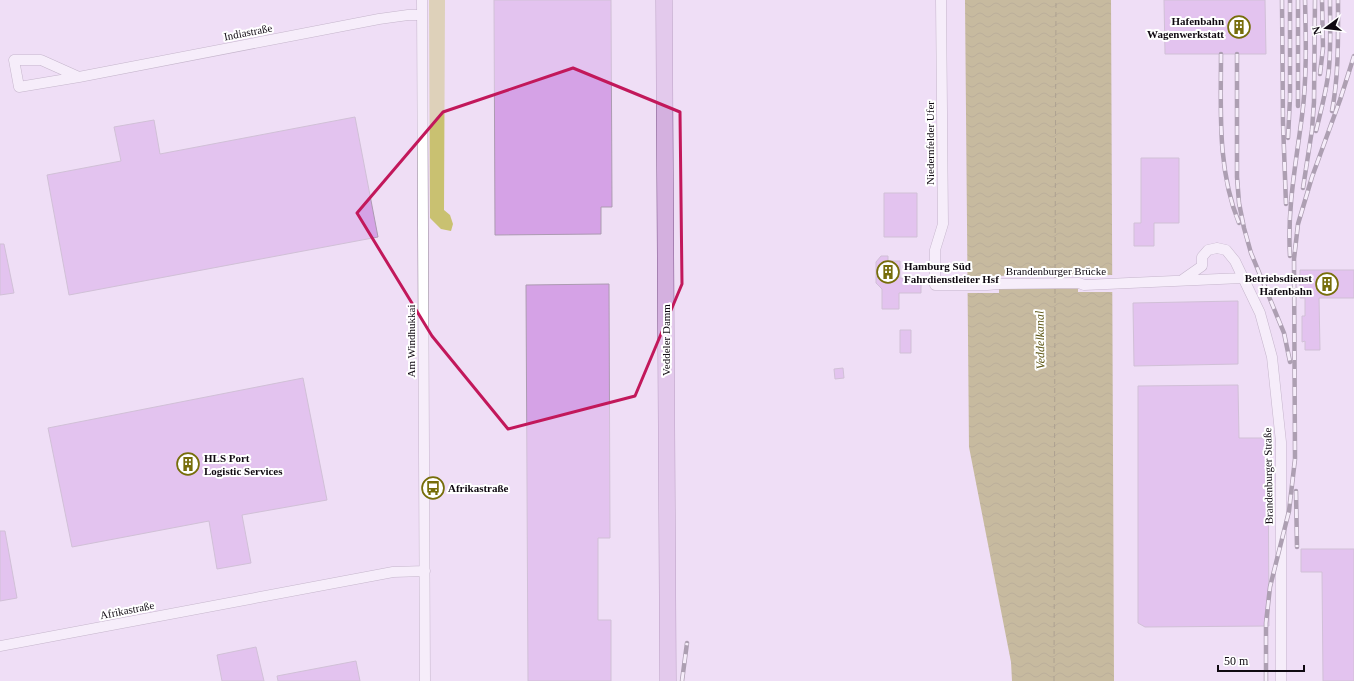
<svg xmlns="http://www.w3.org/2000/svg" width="1354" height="681" font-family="Georgia,serif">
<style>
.green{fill:#c9c171}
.water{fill:url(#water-waves)}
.pier{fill:#efdef5}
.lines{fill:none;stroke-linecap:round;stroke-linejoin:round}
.ferry{stroke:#5e5716;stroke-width:1;stroke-dasharray:5 4;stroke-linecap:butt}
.building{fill:#d5a2e6;stroke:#ac9bb1}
.street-casing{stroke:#938499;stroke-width:11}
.primary-casing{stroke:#7c5489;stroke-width:17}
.street{stroke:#fff;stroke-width:10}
.primary{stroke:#d4b0df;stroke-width:16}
.rail-casing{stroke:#5d5360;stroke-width:4.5}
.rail{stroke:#fff;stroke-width:3;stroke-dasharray:9;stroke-linecap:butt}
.marked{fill:none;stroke:#c2185b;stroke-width:3;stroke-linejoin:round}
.labels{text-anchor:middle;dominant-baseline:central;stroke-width:4;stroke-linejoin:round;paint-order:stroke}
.poi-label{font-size:11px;font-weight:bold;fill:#0f0911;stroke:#fff;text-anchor:start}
.street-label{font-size:11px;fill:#0f0911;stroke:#fff}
.water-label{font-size:12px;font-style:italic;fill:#5e5716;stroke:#fff}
</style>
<defs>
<pattern id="water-waves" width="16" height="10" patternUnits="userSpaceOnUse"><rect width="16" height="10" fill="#988f36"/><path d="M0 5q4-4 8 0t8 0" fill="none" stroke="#7a732c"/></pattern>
</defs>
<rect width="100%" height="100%" fill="#efdef5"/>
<path class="green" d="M429,0H445L444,210L450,215L453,224L451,231L441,229L430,218Z"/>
<path class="water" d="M965,0H1111L1114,681H1012L1011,662L969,447Z"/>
<path class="pier" d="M1114,275V292H1078V287H999V293H966V276Z"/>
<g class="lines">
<path class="ferry" d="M1055,278L1056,0
M1054,681L1055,288"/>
</g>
<path class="building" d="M494,0H611L612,207H601V234L495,235Z
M1164,0H1265L1266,54H1165Z
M355,117L378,237L69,295L47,175L121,161L114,127L154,120L160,154Z
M1141,158H1179V223H1154V246H1134V223H1141Z
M884,193H917V237H884Z
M0,244H4L14,293L0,295Z
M881,256H888V261H900V278L921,279V293H899V309H882V289L876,283V262Z
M1300,270H1354V298H1319L1320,350H1305V341L1302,342V316H1305V298H1300Z
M609,284L610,538H598V620H611V681H528L526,285Z
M1238,301V364L1134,366L1133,303Z
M900,330H911V353H900Z
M843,368L844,378L835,379L834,369Z
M303,378L327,500L242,515L251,563L217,569L209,521L72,547L48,428Z
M1238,385L1239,438H1268L1269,626L1145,627L1138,623V386Z
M0,531H5L17,598L0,601Z
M1301,549H1354V681H1323L1322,572H1301Z
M256,647L264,681H222L217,655Z
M356,661L360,681H278L277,676Z"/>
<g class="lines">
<g class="street-casing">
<path id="street" d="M422,0L425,681
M941,0L943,224L935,250V285H987L999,284L1079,283L1084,285L1242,278
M79,77L19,87L14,60H41L79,77L379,19L408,15H422
M1182,280L1202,266V257L1208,250L1217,248L1226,250L1235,261L1260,313L1272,357L1281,442V681
M0,646L393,572L425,571"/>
</g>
<g class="primary-casing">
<path id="primary" d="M664,0L668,681"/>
</g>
<use href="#street" class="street"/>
<use href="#primary" class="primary"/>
<g class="rail-casing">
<path id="rail" d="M1282,0L1283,123L1286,204
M1298,0V106
M1221,54C1221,111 1217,169 1239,223
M1237,54V177L1239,203L1244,228L1251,253L1284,333L1290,362
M1320,74L1323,48L1322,0
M1332,111C1339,74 1338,37 1338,0
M1316,131C1321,110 1327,89 1329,68C1331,45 1330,23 1330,0
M1288,138L1290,98V0
M1303,188L1312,130L1314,102L1315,0
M1290,256C1287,209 1296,163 1302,116C1307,77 1306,39 1305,0
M1296,491L1297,547
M682,681L687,643
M1266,681V623L1270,587L1289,511L1295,459L1294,259L1298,224L1312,177L1340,100L1354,56"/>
</g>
<use href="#rail" class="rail"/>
</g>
<path d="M0 0H1354V681H0ZM573,68L680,112L682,284L635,396L508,429L432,336L357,213L443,112Z" fill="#efdef5" fill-opacity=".55" fill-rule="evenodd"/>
<path class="marked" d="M573,68L680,112L682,284L635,396L508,429L432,336L357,213L443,112Z"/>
<defs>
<g id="building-ring" transform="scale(1.15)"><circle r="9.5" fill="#fff" stroke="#766d0a" stroke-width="1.5"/><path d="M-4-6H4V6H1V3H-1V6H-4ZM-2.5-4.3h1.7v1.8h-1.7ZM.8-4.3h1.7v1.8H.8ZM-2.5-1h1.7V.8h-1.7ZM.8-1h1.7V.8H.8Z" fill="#766d0a"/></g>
<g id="bus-ring" transform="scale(1.15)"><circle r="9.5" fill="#fff" stroke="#766d0a" stroke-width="1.5"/><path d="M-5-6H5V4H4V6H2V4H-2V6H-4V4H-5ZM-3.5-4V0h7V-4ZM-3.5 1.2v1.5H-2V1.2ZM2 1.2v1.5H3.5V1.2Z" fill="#766d0a"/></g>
</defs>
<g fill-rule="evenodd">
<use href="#building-ring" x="1239" y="27"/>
<use href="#building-ring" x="888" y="272"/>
<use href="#building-ring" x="1327" y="284"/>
<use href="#building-ring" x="188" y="464"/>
<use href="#bus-ring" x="433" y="488"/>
</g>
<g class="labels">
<g class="poi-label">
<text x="1224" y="21" text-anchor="end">Hafenbahn<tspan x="1224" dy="13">Wagenwerkstatt</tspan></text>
<text x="904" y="266">Hamburg Süd<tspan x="904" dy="13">Fahrdienstleiter Hsf</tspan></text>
<text x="1312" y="278" text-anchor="end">Betriebsdienst<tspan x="1312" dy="13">Hafenbahn</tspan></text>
<text x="204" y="458">HLS Port<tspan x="204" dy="13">Logistic Services</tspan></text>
<text x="448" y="488">Afrikastraße</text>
</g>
<g class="street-label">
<text transform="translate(248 32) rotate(-11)">Indiastraße</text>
<text transform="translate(930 143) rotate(-90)">Niedernfelder Ufer</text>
<text x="1056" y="271">Brandenburger Brücke</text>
<text transform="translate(666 340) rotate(-90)">Veddeler Damm</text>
<text transform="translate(411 341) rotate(-90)">Am Windhukkai</text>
<text transform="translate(1268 476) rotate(-91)">Brandenburger Straße</text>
<text transform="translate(127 610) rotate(-11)">Afrikastraße</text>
</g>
<g class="water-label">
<text transform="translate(1040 340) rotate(-91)">Veddelkanal</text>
</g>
</g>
<g transform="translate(1326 28) rotate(255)" stroke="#ffffff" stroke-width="3" paint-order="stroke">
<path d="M0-3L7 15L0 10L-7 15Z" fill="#0f0911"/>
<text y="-6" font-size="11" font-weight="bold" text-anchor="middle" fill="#0f0911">N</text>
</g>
<path d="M1218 665v6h86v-6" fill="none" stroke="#0f0911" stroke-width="2"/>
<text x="1224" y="665" font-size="12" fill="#0f0911" stroke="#ffffff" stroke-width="3" paint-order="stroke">50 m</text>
</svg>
